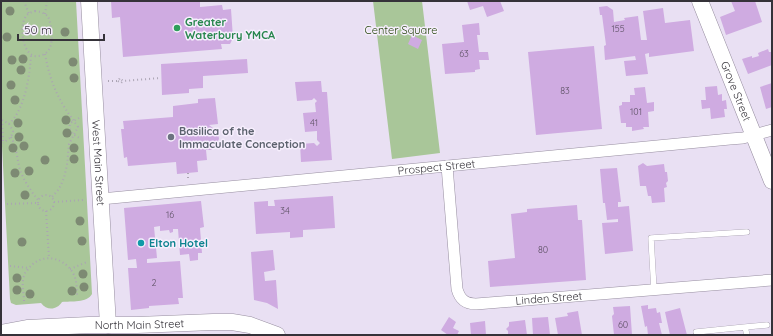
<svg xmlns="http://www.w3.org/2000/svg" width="773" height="336" font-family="Quicksand,sans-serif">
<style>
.green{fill:#a9c699}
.building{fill:#cfabe1}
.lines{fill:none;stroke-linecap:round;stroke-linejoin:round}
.service-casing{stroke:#978ea0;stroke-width:6}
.minor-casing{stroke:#978ea0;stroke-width:12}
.secondary-casing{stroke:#978ea0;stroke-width:17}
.path{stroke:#aba4b3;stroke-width:2;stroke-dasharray:1 3;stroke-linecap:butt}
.service{stroke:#fff;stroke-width:5.5}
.minor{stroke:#fff;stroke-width:11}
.secondary{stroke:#fff;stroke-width:16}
.tree{fill:#7d8a73}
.leisure-dot{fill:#2e9e5b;stroke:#f6eefd;stroke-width:1.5}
.worship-dot{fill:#6b7280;stroke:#f6eefd;stroke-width:1.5}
.culture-dot{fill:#0f9aa8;stroke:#f6eefd;stroke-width:1.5}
.labels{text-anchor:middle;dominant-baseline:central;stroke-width:3;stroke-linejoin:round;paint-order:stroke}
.number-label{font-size:9px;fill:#5c5063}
.leisure-label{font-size:11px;font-weight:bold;fill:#27864d;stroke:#f6eefd;text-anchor:start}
.park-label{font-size:11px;fill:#24440a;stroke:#f6eefd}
.street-label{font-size:11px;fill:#353239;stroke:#f6eefd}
.worship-label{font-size:11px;font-weight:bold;fill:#5b616d;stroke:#f6eefd;text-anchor:start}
.culture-label{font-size:11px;font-weight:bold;fill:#0d838f;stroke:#f6eefd;text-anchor:start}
</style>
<rect width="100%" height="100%" fill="#e9e0f3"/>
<path class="green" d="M1,1H76L92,294C87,303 71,301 62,302C57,310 47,311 41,303L16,305L11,303L10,299L1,127Z
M373,1H422L440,153L392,159Z"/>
<path class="building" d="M111,1H200V7L222,5L223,10L231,9L233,38L230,44H221L222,49L123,57L120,17L112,18Z
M467,1H500L504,11L487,17L483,6L470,10Z
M731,1H755L762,22L726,35L720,17L735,11Z
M607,6L613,10L614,22L625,20L624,18L638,16L641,40H647L643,11L663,8L665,23L690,20L694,51L649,57V53L645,54L648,74L626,76L624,61L636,60L635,56L605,60L604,46L606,45L602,15H600L599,7Z
M479,23L480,35H477L479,52H488L489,60H479L480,69L475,70V72L445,74L442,44L464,42L462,25Z
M412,35L422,40L418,49L408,44Z
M594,46L602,129L536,135L528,52Z
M768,49L769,52H772V65L748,74L742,59L752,56V58L759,56L758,53Z
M247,59L248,73L203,76V88L189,89V93L162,95L161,64Z
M321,81L322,92H327L332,160L301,162L300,144L314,143L317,146L320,143L317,140V131L305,132L303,113L316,112L315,103L317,101L314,98L312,100L297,101L295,82Z
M772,83V107L766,109L760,87Z
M717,86L718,95L722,94V101L726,100L727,109H724L725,117L711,119L710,108L702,109L701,100H706L705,87Z
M645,87L647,103L654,102V111L648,112L649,127H643L644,129L632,131V127H626V123H621L619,106L622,105V102H630V95H635L634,88Z
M215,98L218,124L209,125L218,132L219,139L215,146L212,147V150H206L207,160L197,161L198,172L177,174L176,162L128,166L127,157L124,158L121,129H124L123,121L173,117V106L198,103V99Z
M643,163L647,166L664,164L665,172H667L668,181L666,183L667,187L664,188L665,202L652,203L651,196H648L646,186H640L638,166Z
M617,168L621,202H618V207L629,206L633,251L605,254L602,223L618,222V219L607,220L605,203H603L600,169Z
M333,196L335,228L303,230V237L290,238V232L256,234L254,202L268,201V206H275L274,200Z
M201,201L204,227L200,228L202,253H198V260L190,261L189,254L180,255L178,229H173V232L170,233L169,230L160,231V226L154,227L157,258L147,259V263L180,261L183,298H178L179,304L149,306V308L131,310L128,268H137L136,259L128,260L124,208Z
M577,205L578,220H582L586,280L490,287L488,261L515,258L511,214L527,212V209Z
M273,250L275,270L264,272L265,281L276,280L278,309L267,303L254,300L251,252Z
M648,305V309L656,308L657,313L660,312L662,323H659L662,335H648L647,326L645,327L641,306Z
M630,306L632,335H614L612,316L614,314L613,307Z
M680,308L687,335H670L665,312Z
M578,311L582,335H558L555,318L568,316L567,313Z
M449,317L456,322L453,328L459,331L457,335H448L441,330Z
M548,317L550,335H533L532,318Z
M525,320L527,335H508V331L506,329L509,326V322Z
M485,321L486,335H471L470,323Z"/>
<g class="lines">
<g class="service-casing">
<path id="service" d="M654,290L651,238L747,232
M745,327L767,325
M696,332L745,327L747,335"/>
</g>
<g class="minor-casing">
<g id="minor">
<path id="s1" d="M447,166L457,289C460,300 466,304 476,304L772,280"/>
<path id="s2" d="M101,199L730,139L743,138L772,130"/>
</g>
</g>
<g class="secondary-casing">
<g id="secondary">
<path id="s3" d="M89,1L108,325"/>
<path id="s4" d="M700,1L772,181"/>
<path id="s5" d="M1,333L27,328L89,325H137L213,322H232L250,325L277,335"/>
</g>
</g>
<path class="path" d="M24,1L29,14
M35,11L41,12L48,16C52,27 56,51 42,55C39,56 35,57 32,55C22,50 19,23 27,15C29,13 32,12 35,11Z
M45,14L47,1
M45,54C51,86 59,101 78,127L69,144L67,165L64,178L59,189L52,197
M108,81H118L120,78L123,81L160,78
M118,81L121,83L123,81
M79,118L70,123C68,131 73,135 80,138
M2,120L9,124L13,131L11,137L3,143
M2,120L3,143
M9,124C25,109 30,75 31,54
M11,137C17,148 17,159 20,170C24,181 31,191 38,200
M188,173V180
M38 203a8 8 0 1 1 16 0a8 8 0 1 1-16 0Z
M54,202L83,200
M7,204L38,203
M46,211L49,258
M10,266L29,268
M70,269L87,262
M24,301C24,293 21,284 24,276C24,273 27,271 29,268C41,253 63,256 73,273C77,280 77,289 77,297"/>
<use href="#service" class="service"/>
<use href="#minor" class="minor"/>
<use href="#secondary" class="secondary"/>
</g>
<g class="tree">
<circle cx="10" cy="11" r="4.5"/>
<circle cx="65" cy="32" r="4.5"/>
<circle cx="7" cy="37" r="4.5"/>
<circle cx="23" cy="59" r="4.5"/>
<circle cx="12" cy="60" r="4.5"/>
<circle cx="73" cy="62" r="4.5"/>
<circle cx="21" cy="70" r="4.5"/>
<circle cx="74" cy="78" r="4.5"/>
<circle cx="11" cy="85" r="4.5"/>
<circle cx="15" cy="100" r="4.5"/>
<circle cx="66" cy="120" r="4.5"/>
<circle cx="18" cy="123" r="4.5"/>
<circle cx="67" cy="133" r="4.5"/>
<circle cx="19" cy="137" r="4.5"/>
<circle cx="24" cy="146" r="4.5"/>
<circle cx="13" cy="148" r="4.5"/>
<circle cx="74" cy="148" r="4.5"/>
<circle cx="74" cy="159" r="4.5"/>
<circle cx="45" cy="160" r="4.5"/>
<circle cx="29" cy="171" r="4.5"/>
<circle cx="15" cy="173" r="4.5"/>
<circle cx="25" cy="195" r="4.5"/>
<circle cx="80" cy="221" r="4.5"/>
<circle cx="82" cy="241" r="4.5"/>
<circle cx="22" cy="242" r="4.5"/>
<circle cx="83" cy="274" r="4.5"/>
<circle cx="17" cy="278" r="4.5"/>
<circle cx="84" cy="287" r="4.5"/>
<circle cx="17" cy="290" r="4.5"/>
<circle cx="72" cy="291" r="4.5"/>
<circle cx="30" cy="294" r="4.5"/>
</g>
<circle class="leisure-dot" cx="177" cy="28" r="4"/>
<circle class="worship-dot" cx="171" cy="137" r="4"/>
<circle class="culture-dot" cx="141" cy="243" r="4"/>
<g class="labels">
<g class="number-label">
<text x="618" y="28">155</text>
<text x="464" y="53">63</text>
<text x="565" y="90">83</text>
<text x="636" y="111">101</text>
<text x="314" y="122">41</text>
<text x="285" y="210">34</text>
<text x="170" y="214">16</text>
<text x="543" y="249">80</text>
<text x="154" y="282">2</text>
<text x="623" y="324">60</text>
</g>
<g class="leisure-label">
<text x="185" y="22">Greater<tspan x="185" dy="13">Waterbury YMCA</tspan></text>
</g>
<g class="park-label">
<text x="401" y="30">Center Square</text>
</g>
<g class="street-label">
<text stroke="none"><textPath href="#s4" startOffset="97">Grove Street</textPath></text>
<text stroke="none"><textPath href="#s3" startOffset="162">West Main Street</textPath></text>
<text stroke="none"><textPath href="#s2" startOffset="337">Prospect Street</textPath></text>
<text stroke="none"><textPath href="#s1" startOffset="223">Linden Street</textPath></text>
<text stroke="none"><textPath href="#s5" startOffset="139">North Main Street</textPath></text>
</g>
<g class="worship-label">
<text x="179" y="131">Basilica of the<tspan x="179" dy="13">Immaculate Conception</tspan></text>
</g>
<g class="culture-label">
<text x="149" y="243">Elton Hotel</text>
</g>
</g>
<rect width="773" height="336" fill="none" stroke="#353239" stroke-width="4"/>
<path d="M18 34v6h86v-6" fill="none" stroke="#353239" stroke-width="2"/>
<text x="24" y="34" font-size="12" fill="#353239" stroke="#f6eefd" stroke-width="3" paint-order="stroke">50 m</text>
</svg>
